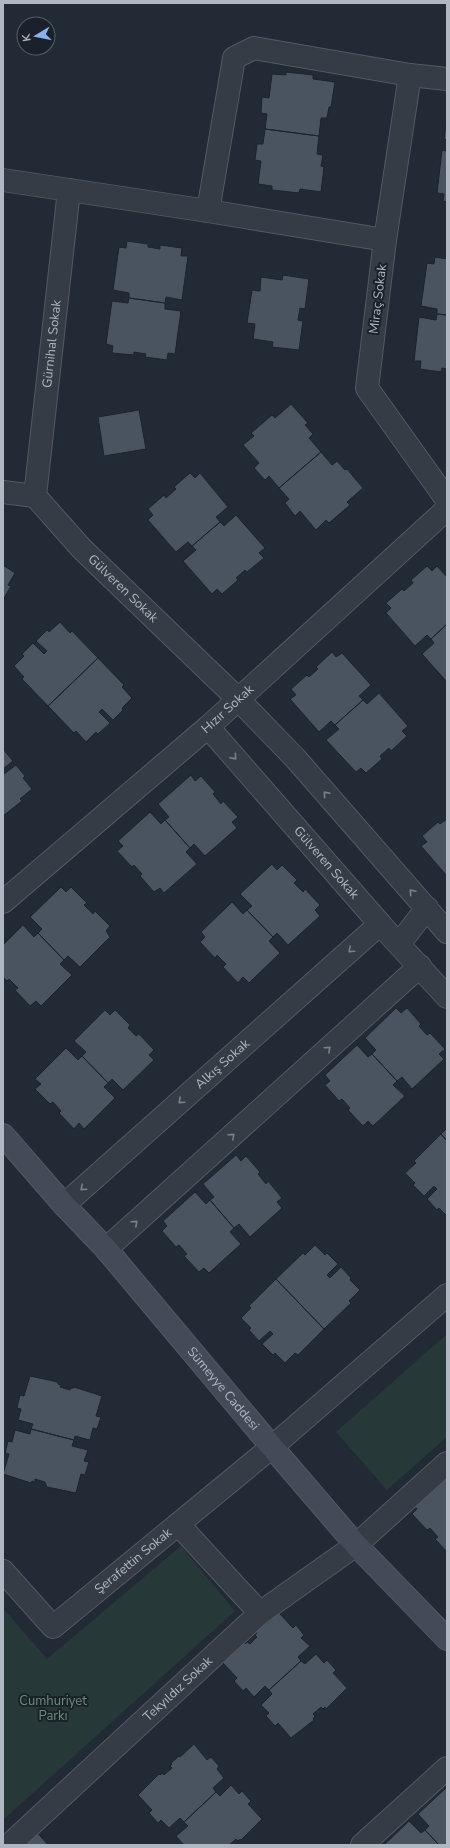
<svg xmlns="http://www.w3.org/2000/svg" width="450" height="1848" font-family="'Nunito Sans',sans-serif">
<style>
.green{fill:#273838}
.building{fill:#4a5460;stroke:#1c232c}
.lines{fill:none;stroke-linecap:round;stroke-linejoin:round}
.street-casing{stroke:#525a63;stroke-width:24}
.secondary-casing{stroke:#525a63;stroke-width:24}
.street{stroke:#353c45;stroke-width:22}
.secondary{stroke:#434b58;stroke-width:22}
.oneway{stroke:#78808a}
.labels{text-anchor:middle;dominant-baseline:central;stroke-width:4;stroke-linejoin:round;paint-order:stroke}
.street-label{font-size:13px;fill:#afb7c2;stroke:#1a212a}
.park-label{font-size:13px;fill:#699072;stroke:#1a212a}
</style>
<rect width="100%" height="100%" fill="#222a35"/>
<path class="green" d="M447,1334V1437L387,1490L336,1432Z
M181,1546L235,1611L3,1820V1608L47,1659Z"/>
<path class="building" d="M286,72L313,75V79L335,82L331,107H329L327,118H321L319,136L265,129L267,114L261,113L262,97L269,98L272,74L286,75Z
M447,116V140L444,139Z
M265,129L319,136L317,154L323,155L321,166L324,167L321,192L300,189L299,193L272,190V186L258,184L261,161L255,160L257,144H263Z
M442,150L447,151V202L443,201L444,194L437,193Z
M127,241L148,244V247L160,249V245L182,248L181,256H188L182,300L166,297L165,303L129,298V293L113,290L119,247L126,248Z
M435,257L447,259V315L437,314V309L421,306L427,263L434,264Z
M283,275L309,279L305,309L300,308L298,320L303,321L299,350L272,347L273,342L253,339L255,324L247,323L252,290L260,291L261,277L282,280Z
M129,298L165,303V309L181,311L175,354L168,353L167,360L145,357L146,354L134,352V355L112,353L113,346L106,344L112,301L128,303Z
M437,314L447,315V369L442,368L441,372L420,369L421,361H414L419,317L436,320Z
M291,404L308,423L305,425L313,434L309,438L321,452L279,488L269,476L265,480L254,468L259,463L243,445L254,436L251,433L272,415L275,418Z
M139,410L146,449L104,456L98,417Z
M321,452L332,465L337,461L345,470L347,469L363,488L347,502L350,505L329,523L326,520L316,530L300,511L295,516L285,503L289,499L279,488Z
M190,473L195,478L200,473L228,507L216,517L220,522L192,546L188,542L176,552L148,520L153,515L148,509L164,495L166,498L176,489L174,487Z
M236,515L265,548L259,553L264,558L247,572L245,570L236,578L238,580L222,594L217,589L212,594L183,561L196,550L192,546L220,522L224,526Z
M3,565L15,573L8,585L11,586L3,600Z
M427,566L432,571L437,566L447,577V624L431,639L427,635L415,646L386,613L391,608L386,603L402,589L404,591L413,583L411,580Z
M60,622L70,633L72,631L98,658L48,706L22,679L24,677L14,666L24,656L22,654L33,643L44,654L47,651L36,641L47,630L49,632Z
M447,624V682L422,654L434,643L431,639Z
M332,652L336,657L342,653L371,685L359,696L363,700L335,725L331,721L319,732L290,699L296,695L291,689L307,675L309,677L318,669L316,667Z
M98,658L124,685L122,687L132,698L122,708L123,710L113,720L102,709L99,712L110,723L98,734L96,732L86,742L76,731L74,733L48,706Z
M379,693L408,726L402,731L407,736L391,751L389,748L380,756L382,759L366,773L361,768L356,772L326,740L339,729L335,725L363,700L367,704Z
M3,749L13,761L3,769Z
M16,765L25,776L23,778L32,789L20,799L22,801L3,816V773L4,774Z
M191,775L195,781L201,776L215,792L213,794L221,804L223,801L238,817L232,822L237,828L205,856L194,844L190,848L165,820L169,817L158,804Z
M150,812L161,824L165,820L190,848L186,852L197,864L164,893L160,888L154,892L140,876L142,874L134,865L132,867L117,851L123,846L118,841Z
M447,819V876L421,846L427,842L422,836L438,822L440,824Z
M272,864L277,870L282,865L297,880L294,883L303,892L305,889L320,905L315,910L320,916L288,945L277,933L273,937L247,910L252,906L240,894Z
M61,887L66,892L71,887L87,903L84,905L93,914L95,911L110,926L106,931L110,937L80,967L68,956L64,960L38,933L42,929L30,917Z
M232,902L243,914L247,910L273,937L269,941L280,953L249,983L243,977L238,983L223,967L226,964L217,955L215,958L200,942L205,937L201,932Z
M23,925L34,937L38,933L64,960L60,964L72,975L41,1006L36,1001L30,1006L15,990L18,988L9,979L7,981L3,977V945Z
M396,1008L401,1013L407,1008L421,1024L419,1026L427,1035L430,1033L445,1049L439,1054L444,1059L412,1089L402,1077L397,1081L372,1054L376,1050L365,1038Z
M105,1010L110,1015L115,1010L130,1025L128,1028L136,1036L139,1034L154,1050L149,1055L154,1060L123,1090L112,1079L108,1083L82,1056L86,1052L74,1041Z
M357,1045L368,1057L372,1054L397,1081L393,1085L405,1096L373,1126L368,1121L363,1126L348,1110L350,1108L342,1099L339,1101L325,1085L330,1081L325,1075Z
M66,1048L78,1060L82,1056L108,1083L104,1087L115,1098L84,1129L79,1123L74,1129L59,1113L61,1111L53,1102L50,1104L35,1089L41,1084L35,1079Z
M447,1128V1141L441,1134Z
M441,1134L447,1141V1216L439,1208L437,1210L427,1199L437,1189L434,1186L424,1196L413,1185L415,1183L405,1173L416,1163L414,1161Z
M236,1155L241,1161L246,1156L260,1172L258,1174L266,1184L268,1181L282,1198L277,1202L282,1208L250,1237L239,1224L234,1228L210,1200L214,1197L203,1184Z
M195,1192L206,1204L210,1200L234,1228L230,1232L241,1244L209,1273L204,1268L199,1272L184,1256L187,1254L179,1245L176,1247L162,1231L167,1226L163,1221Z
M315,1245L325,1255L327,1253L338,1264L327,1275L330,1278L341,1267L351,1278L350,1280L360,1290L349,1301L351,1303L324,1329L276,1279L303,1253L305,1255Z
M276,1279L324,1329L298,1355L295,1353L285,1363L275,1353L273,1355L262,1344L273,1334L270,1331L259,1341L249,1330L251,1328L241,1318L251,1308L249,1306Z
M30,1376L58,1382V1384L61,1385L60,1387L70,1390L71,1388H74V1387L102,1396L96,1416L101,1417L97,1429L93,1428L90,1440L75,1436L74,1440L31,1429L33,1424L18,1420L21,1409L17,1408L20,1395L24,1396Z
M31,1429L74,1440L72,1446L88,1450L84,1461L89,1462L85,1475L81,1474L76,1493L47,1487L45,1482L35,1479V1482L32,1481L31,1483L3,1474L9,1454L5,1453L8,1441L12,1442L15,1430L30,1434Z
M447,1477V1552L435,1539L438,1537L430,1528L427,1530L412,1514L417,1509L413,1504Z
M279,1613L293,1628L296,1625L304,1635L301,1638L310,1646L298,1657L301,1661L269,1690L265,1686L254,1697L246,1688L243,1691L234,1681L237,1678L223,1663L244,1642L245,1644L247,1642L250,1644L257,1637L255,1635L257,1633L256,1631Z
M316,1654L324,1663L327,1660L336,1670L333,1673L347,1688L326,1709L325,1707L323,1709L321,1707L313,1714L315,1716L313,1719L314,1720L291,1738L278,1723L275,1726L266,1716L269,1713L261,1705L272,1694L269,1690L301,1661L305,1664Z
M194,1744L207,1760L211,1757L219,1766L217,1769L224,1778L213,1788L216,1792L184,1822L180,1818L169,1828L161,1820L158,1823L149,1813L152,1810L138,1795L159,1774L160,1775L163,1773L164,1775L172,1768L170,1766L172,1764L171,1763L179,1756L180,1757Z
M231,1785L239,1794L242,1791L251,1801L248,1804L262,1819L241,1840L240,1839L238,1841L236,1839L229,1845H184L176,1836L188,1826L184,1822L216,1792L220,1796Z
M447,1787V1845H439L425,1830L429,1826L418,1814Z
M409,1821L421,1833L425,1830L439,1845H384Z
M35,1830L48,1845H16Z"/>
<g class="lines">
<g class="street-casing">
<g id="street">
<path d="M410,75L385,240L367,388L447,500"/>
<path d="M3,180L208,211L385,240"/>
<path d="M208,211L234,58L254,48L410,75L447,79"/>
<path id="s1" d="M3,492L35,496L82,549L238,699L296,759L447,932"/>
<path id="s2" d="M35,496L69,190"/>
<path id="s3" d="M208,727L380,924L447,997"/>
<path id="s4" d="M3,902L208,727L447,509"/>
<path d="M399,944L427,908"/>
<path id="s5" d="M64,1205L380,924"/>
<path d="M106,1249L420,966"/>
<path d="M178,1524L260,1613"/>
<path id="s6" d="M3,1571L53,1627L272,1447L447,1295"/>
<path id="s7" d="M9,1845L260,1613L356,1545L447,1463"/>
<path d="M362,1845L447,1768"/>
</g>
</g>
<g class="secondary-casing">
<g id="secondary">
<path id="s8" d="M3,1135L64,1205L106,1249L272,1447L356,1545L447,1639"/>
</g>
</g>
<use href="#street" class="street"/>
<use href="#secondary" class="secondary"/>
</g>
<defs><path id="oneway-chevron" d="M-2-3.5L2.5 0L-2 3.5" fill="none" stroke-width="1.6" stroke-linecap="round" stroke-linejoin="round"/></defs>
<g class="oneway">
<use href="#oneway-chevron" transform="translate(234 757) rotate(49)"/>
<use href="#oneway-chevron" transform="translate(326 794) rotate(-131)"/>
<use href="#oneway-chevron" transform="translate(412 892) rotate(-131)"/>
<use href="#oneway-chevron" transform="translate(351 950) rotate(138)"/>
<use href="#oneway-chevron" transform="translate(328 1049) rotate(-42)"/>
<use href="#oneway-chevron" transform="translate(181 1101) rotate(138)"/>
<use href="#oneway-chevron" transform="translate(232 1136) rotate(-42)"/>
<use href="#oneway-chevron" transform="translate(83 1188) rotate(138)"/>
<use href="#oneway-chevron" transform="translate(135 1223) rotate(-42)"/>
</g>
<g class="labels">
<g class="street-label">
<text transform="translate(378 299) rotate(-83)">Miraç Sokak</text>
<text stroke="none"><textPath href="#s2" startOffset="153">Gürnihal Sokak</textPath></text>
<text stroke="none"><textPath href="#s1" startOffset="160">Gülveren Sokak</textPath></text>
<text stroke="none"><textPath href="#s4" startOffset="296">Hızır Sokak</textPath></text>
<text stroke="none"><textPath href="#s3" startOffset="180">Gülveren Sokak</textPath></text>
<text stroke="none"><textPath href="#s5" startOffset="212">Alkış Sokak</textPath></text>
<text stroke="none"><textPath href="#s8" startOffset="336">Sümeyye Caddesi</textPath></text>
<text stroke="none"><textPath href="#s6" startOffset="179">Şerafettin Sokak</textPath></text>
<text stroke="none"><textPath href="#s7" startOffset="230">Tekyıldız Sokak</textPath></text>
</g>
<g class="park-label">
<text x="53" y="1701">Cumhuriyet<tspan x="53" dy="15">Parkı</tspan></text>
</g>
</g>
<rect width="450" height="1848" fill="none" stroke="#afb7c2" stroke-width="8"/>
<g transform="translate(36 36) rotate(260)"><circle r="19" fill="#1a212a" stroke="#565d67"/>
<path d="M0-3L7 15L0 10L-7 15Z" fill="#8ab1ed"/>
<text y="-6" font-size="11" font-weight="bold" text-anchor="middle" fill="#afb7c2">K</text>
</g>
</svg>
